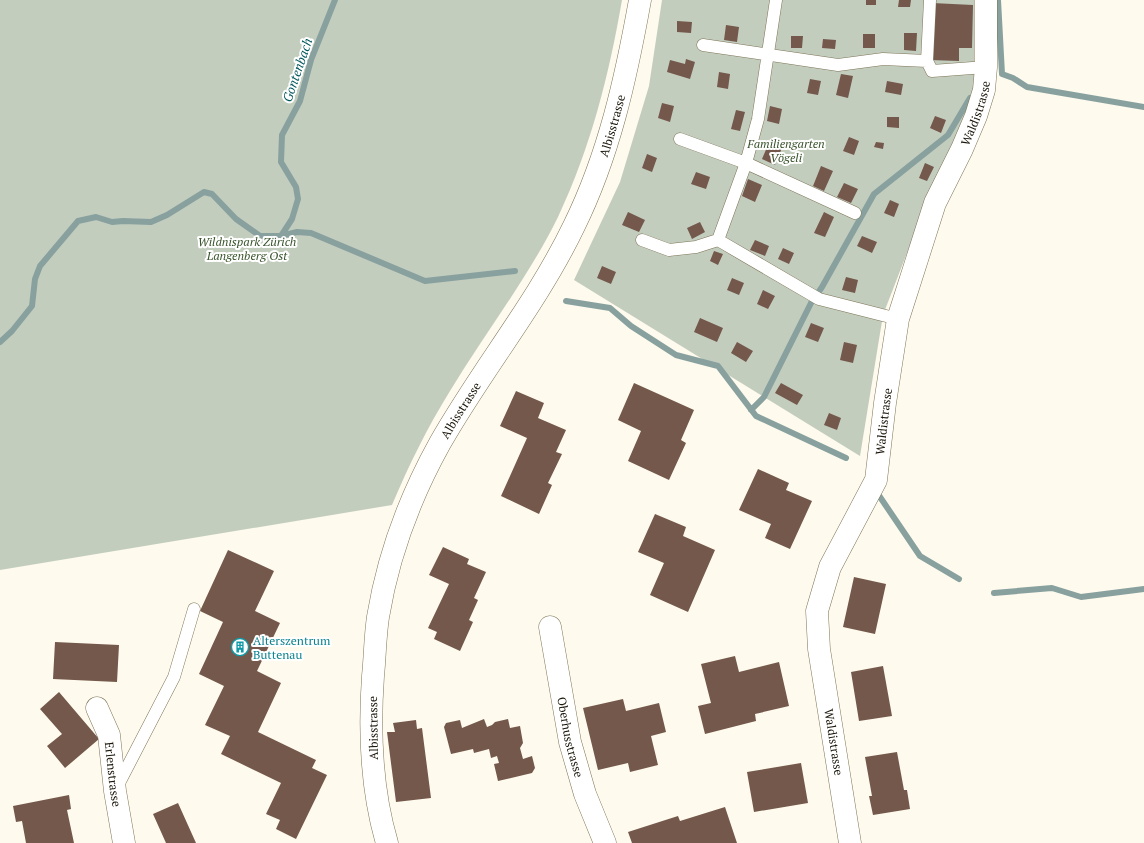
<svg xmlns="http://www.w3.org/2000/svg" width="1144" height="843" font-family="'PT Serif',serif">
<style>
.green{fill:#c3cdbe}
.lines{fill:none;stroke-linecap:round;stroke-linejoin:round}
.stream{stroke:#88a19f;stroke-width:6}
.building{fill:#73584b}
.service-casing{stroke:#7d7456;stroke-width:13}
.minor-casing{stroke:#7d7456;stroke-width:23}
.secondary-casing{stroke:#7d7456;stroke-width:23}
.service{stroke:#fff;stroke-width:12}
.minor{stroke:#fff;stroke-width:22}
.secondary{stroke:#fff;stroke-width:22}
.labels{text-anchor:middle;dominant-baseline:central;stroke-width:4;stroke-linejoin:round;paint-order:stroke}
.street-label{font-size:12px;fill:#1a160a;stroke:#fff}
.park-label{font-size:12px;font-style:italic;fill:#38532b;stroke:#fff}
.culture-label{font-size:12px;fill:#0d838f;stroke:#fff;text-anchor:start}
.water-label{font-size:13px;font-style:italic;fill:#00575b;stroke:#fff}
</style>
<rect width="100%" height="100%" fill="#fefaed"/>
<path class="green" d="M0,0H622C609,75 591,147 558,217C528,278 485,333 450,391C427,428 409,465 392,505L0,570Z
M662,0H974V95L929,196L883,315L860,456L574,280L620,182L649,86Z"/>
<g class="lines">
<path class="stream" d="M998,0L1002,74L1013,78L1027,87L1144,107
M281,236L292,219L298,199L296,187L281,162L282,135L300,101L311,60L335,0
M566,301L610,308L631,326L676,355L718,366L756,416L846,458
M0,342L12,331L32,306L35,279L40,266L78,221L96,217L112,222L123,221L151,222L167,215L204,192L212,194L236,219L260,236H281L297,232L311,233L425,281L515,271
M751,410L764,397L811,303L822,287L874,194L948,135L970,98
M880,497L920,556L959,579
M994,593L1052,588L1081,597L1144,589"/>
</g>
<path class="building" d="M866,0H876V5H866Z
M899,0H911L910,7H898Z
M932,3L973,5L972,48H959V61L930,60Z
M677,21L692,22L691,33L677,32Z
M726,25L739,27L737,42L724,40Z
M904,33H917L916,51L904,50Z
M863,34H875V48H863Z
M791,36H803L802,48H791Z
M823,39L836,40L835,49L822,48Z
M686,59L695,62L690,79L667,72L670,60L685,64Z
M719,72L730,74L728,89L717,87Z
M841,74L853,76L848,98L836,95Z
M810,79L821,81L818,95L807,93Z
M887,81L903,84L901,95L885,92Z
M662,103L674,106L670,122L658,118Z
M770,106L782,109L779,124L767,121Z
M736,110L745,112L740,131L731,129Z
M935,116L946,120L941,133L930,128Z
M887,117H899V128L887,127Z
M849,137L859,141L854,155L843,151Z
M771,138L784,143L775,165L762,159Z
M876,142L884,143L883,149L874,147Z
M647,154L657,158L652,172L642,168Z
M925,163L934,167L927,181L919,178Z
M821,166L833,171L824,191L813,186Z
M696,172L710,177L706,189L691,184Z
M748,179L762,185L755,202L742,196Z
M844,183L858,189L851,203L837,197Z
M890,200L899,204L894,217L884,213Z
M628,212L645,220L639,232L622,225Z
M824,212L834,217L825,237L814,233Z
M700,222L705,232L692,239L687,228Z
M862,236L877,242L872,253L857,246Z
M755,240L769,246L765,256L750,250Z
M783,248L794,253L789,264L778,259Z
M714,251L723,254L718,265L710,261Z
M602,266L616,272L611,284L597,278Z
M846,277L858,280L855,293L842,290Z
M732,278L744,283L739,295L727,290Z
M763,290L775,296L768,309L757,304Z
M700,318L723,328L717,342L694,332Z
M811,323L824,328L818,342L805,337Z
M737,342L753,351L746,362L731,353Z
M844,342L857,345L853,363L840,360Z
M634,383L694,410L681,440L686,443L669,480L628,461L641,431L618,420Z
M781,383L803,395L797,405L775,393Z
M516,391L544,403L538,418L566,430L556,452L562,454L548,483L552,485L539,514L501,496L527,438L500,426Z
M829,413L841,418L837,430L824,425Z
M758,469L789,483L786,490L812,501L790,549L765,538L771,524L739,510Z
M655,514L686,527L683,536L715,550L688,612L650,595L664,563L638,552Z
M443,547L469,559L467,564L486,572L474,598L478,600L469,620L473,622L460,651L434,639L437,632L428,628L449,584L429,575Z
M228,550L274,571L255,611L280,623L257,671L281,683L258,732L316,760L312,768L327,775L296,839L276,829L280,820L266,814L281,783L221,754L230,736L205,725L224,686L199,674L223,622L200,611Z
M854,577L886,584L875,634L843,627Z
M55,642L119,645L117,682L53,679Z
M735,656L739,672L779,662L789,706L755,714L756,721L705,734L698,706L711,703L701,664Z
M883,666L892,716L859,721L851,672Z
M59,692L99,739L65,768L47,746L62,734L40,709Z
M623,699L626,711L659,703L666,732L651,736L658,765L630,772L628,763L598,770L583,708Z
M484,719L487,727L492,725L495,722L508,719L510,728L520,726L523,743L520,748L523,759L532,756L535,768L532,773L498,781L494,764L499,763L497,756L491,758L489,749L474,753L473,749L451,754L444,727L446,723L460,720L462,728Z
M416,720L417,729L422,728L431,798L396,802L387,732H395L393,723Z
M897,752L904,790H907L910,809L873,815L869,796H872L865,757Z
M801,763L808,803L754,812L747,772Z
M69,795L71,809L67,810L74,843H26L22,821L16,822L13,806Z
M178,803L196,843H166L153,814Z
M725,807L737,843H632L628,832L678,816L680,821Z"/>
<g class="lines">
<g class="service-casing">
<path id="service" d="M776,0L758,119L746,163L718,240L819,299L898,319
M930,0L927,61L932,71L986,67
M703,45L838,65L883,59L927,61
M680,139L746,163L855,213
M642,240L669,250L696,247L718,240
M117,787L174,677L194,609"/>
</g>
<g class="minor-casing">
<g id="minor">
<path id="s1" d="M550,627L570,742L585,794L605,843"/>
<path id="s2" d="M97,708L109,735L115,791L124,843"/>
<path id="s3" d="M850,843L819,649L817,611L830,567L876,480L885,403L898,319L935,203L962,149L976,116L984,90L986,67V0"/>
</g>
</g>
<g class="secondary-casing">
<g id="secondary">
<path id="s4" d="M387,843C371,789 369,732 373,676C375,657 375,637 378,617C388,556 410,497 440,443C482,369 537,303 574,226C609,155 626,78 640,0"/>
</g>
</g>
<use href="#service" class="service"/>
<use href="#minor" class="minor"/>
<use href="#secondary" class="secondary"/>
</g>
<defs>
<g id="building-ring" transform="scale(0.9)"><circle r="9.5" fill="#fff" stroke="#0f9aa8" stroke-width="1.5"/><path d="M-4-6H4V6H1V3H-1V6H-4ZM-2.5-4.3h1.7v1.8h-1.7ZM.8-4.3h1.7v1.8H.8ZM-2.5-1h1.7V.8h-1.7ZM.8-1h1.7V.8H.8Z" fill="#0f9aa8"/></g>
</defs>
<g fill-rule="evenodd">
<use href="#building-ring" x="240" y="647"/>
</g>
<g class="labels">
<g class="street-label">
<text stroke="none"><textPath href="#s3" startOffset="762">Waldistrasse</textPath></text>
<text stroke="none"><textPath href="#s4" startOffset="776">Albisstrasse</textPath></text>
<text stroke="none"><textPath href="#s4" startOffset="452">Albisstrasse</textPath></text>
<text stroke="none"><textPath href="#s3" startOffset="438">Waldistrasse</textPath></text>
<text transform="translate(373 728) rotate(-91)">Albisstrasse</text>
<text stroke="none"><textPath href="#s1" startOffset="112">Oberhusstrasse</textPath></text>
<text transform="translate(834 742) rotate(81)">Waldistrasse</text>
<text stroke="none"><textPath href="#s2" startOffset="69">Erlenstrasse</textPath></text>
</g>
<g class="park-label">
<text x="786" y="143">Familiengarten<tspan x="786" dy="14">Vögeli</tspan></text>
<text x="247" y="241">Wildnispark Zürich<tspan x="247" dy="14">Langenberg Ost</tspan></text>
</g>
<g class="culture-label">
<text x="253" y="640">Alterszentrum<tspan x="253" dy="14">Buttenau</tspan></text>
</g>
<g class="water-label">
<text transform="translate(297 70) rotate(-71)">Gontenbach</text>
</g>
</g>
</svg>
